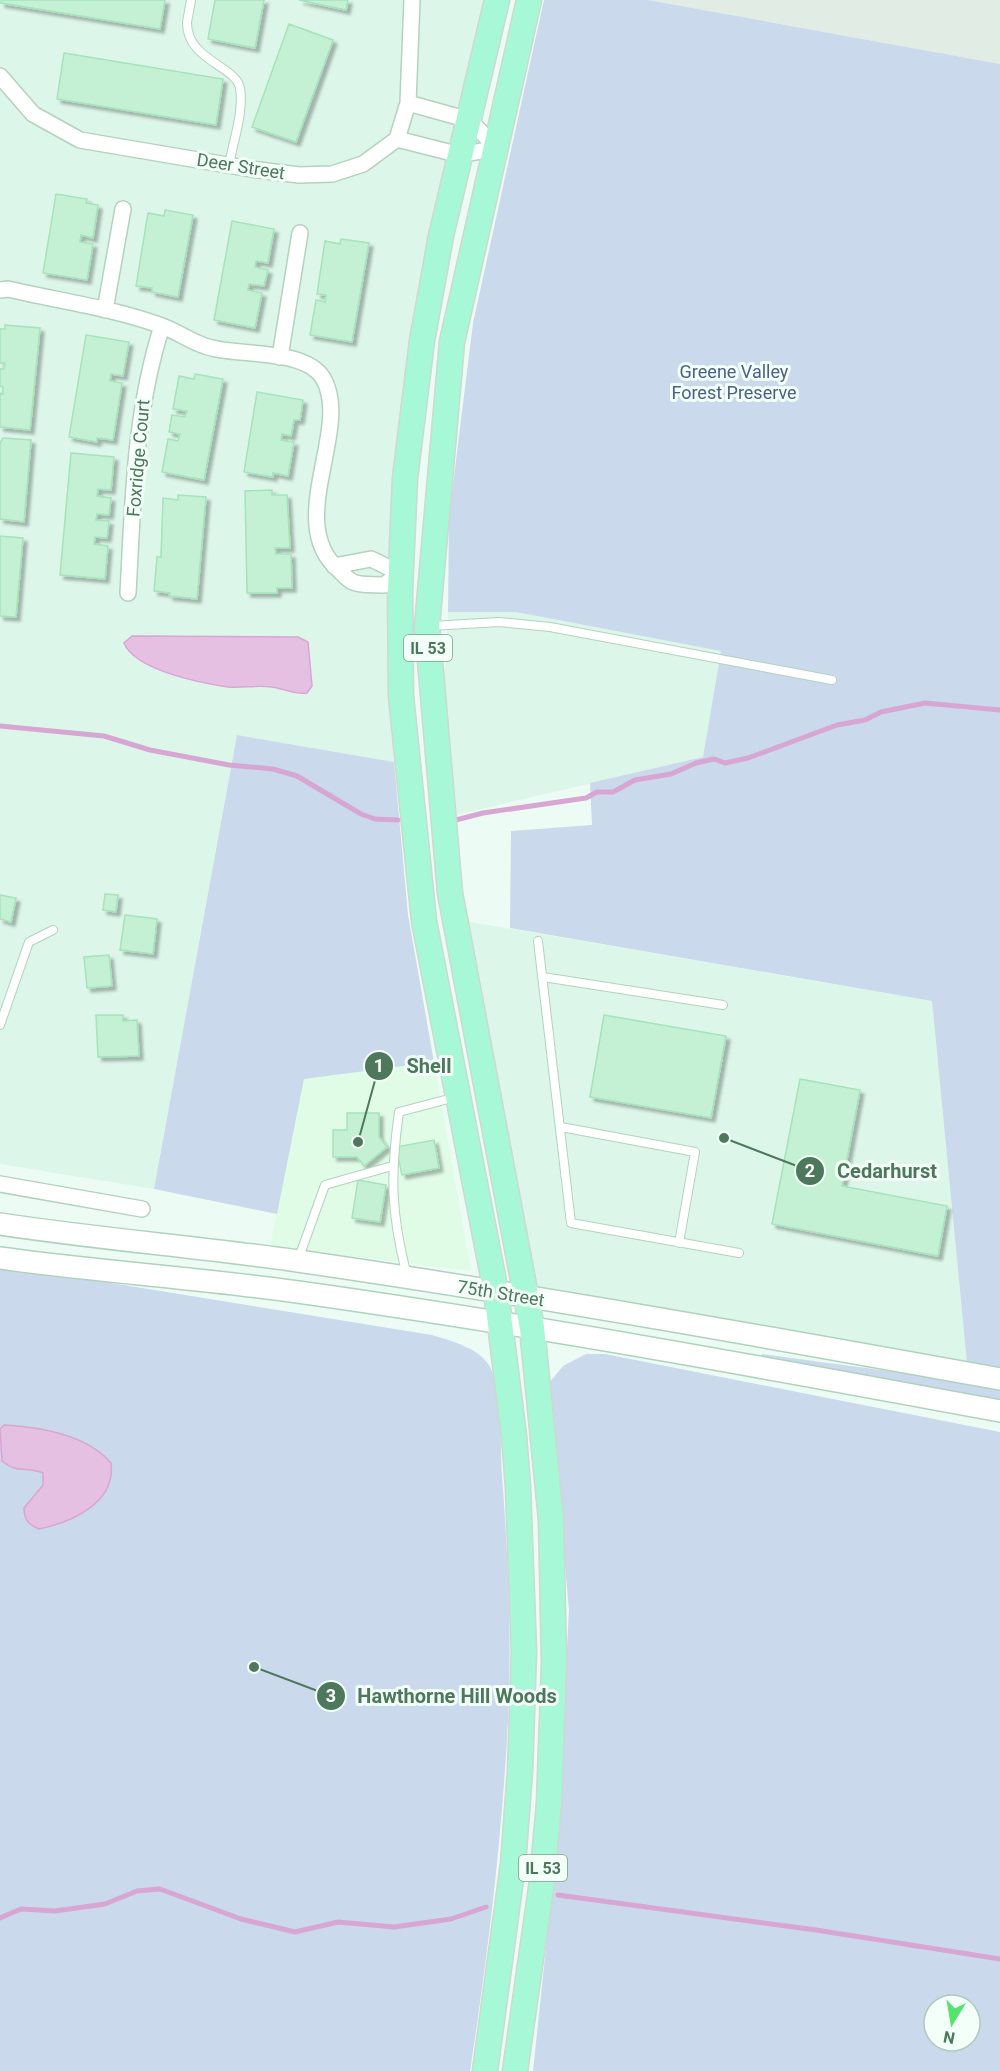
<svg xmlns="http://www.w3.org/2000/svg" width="1000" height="2071" font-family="Roboto,sans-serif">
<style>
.residential{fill:#ddf6ea}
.commercial{fill:#e0fce7}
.industrial{fill:#e1ece5}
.green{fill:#cad9eb;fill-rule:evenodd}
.water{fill:#e6c0e3;stroke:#d8a6d3;stroke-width:1.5}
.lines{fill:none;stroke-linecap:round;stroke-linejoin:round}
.stream{stroke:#d8a6d3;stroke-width:5}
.building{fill:#c4f1d4;stroke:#a5e3ba;stroke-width:1.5;filter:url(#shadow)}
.lane-casing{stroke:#b3d2bf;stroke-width:10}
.street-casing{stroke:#b3d2bf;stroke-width:18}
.secondary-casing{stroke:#afd2bd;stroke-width:24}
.primary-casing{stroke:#cdd9d1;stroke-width:27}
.lane{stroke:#fff;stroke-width:8}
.street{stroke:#fff;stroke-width:15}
.secondary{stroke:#fff;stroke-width:21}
.primary{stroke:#a7f8d6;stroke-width:24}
.labels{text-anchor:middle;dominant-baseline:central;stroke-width:6;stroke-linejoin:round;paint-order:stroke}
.shield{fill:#f3fff9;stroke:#80a08a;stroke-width:1.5}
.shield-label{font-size:16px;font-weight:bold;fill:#4e785b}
.street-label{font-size:18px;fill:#4e785b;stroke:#f3fff9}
.park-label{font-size:18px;fill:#4c6189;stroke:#f3fff9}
.leader{fill:none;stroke:#4e785b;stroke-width:2}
.callout-dot{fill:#4e785b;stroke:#f3fff9;stroke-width:2}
.mark-label{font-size:18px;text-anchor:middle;font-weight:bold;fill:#fff}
.callout-label{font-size:20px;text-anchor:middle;font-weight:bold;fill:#4e785b;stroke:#f3fff9;stroke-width:6;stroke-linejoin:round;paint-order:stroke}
</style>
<defs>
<filter id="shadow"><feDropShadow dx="4" dy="4" stdDeviation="1.5" flood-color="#0004"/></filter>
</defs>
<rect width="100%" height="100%" fill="#ecfcf5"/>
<path class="residential" d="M0,0H484L400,426L387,612L394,762L237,735L154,1189L0,1164Z
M448,612H516L721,651L703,757L452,816L443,715Z
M465,921L932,1001L967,1363L528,1285Z"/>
<path class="commercial" d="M434,1062L471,1271L270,1246L304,1079Z"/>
<path class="industrial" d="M648,0H1000V64L950,55Z"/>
<path class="green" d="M544,0H648L1000,64V1368L967,1363L932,1001L510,928L511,831L592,825L590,783L703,757L721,651L516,612H448L449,517L473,323Z
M237,735L394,762L408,915L434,1062L304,1079L277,1214L154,1189Z
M0,1265L432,1335C451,1341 480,1348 490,1367C503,1393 500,1445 502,1475C508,1556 512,1638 508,1720C502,1838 488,1954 470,2071H0Z
M586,1354H605L1000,1432V2071H533L556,1853L569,1610L549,1383L563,1366ZM934,2005H970V2041H934Z
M762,1354L910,1374L1000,1390V1400L762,1356Z"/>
<path class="water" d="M132,636L298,637L308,642L312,686L307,693C295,695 283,688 271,687C257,685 242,688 228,687C200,683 135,670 124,643Z
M4,1425C39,1427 87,1435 111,1463C116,1503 72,1522 39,1529C29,1525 24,1520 24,1508L43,1485V1473C27,1466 17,1474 2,1461L0,1429Z"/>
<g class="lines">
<path class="stream" d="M0,726L104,736L150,750L229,765L273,769L297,776L361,814L375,819L398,820
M452,821L483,813L586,798L597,792H613L635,780L671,774L696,763L714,759L725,763L748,758L837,725L865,720L881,712L925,703L1000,710
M558,1895L816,1930L1000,1959
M0,1918L21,1909L55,1911L105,1904L137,1891L160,1889L241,1919L295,1932L338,1922L394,1927L451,1919L486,1907"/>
</g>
<path class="building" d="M1,0H165L160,29L1,3Z
M215,0H264L255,48L208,39Z
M299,0H348L346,10Z
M289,24L333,40L296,142L252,127Z
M64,53L223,79L216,125L57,99Z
M56,194L87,199L86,203L98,205L93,238L81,235L80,242L93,244L87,280L43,273Z
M165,210L193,215L178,297L152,292V288L136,286L148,213L164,216Z
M232,221L274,229L268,263L256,261L255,267L268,270L264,286L249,284L248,290L262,293L255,328L214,320Z
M341,239L369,243L352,342L310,335L316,300L325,302L326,295L317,294L325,241L340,244Z
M5,325L40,328L30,430L0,427V393L3,394V387L0,386V369H4L5,363H0V329H5Z
M86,335L129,342L123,376L111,374L110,381L122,383L113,440L97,438V442L69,437Z
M195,374L223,379L204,480L162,472L168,439L178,441L180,434L169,432L172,415L185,417L187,411L173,409L179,376L194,379Z
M257,392L303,400L300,420H294L291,436L282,434L281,440L294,442L288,476L273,473V477L244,472Z
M3,438L31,440L24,522L0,519V443Z
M71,453L114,457L111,490L98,489L97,496L111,498L109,515L97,514L96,520L109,521L107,538L95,537L94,544L108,546L105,579L60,575Z
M272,490V495H287L290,548H275L276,554H291L292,588H277V593H247L245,491Z
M178,495L206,497L197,599L169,596L170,593L154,591L157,557H161L163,498L178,500Z
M0,536L23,538L16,617L0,616Z
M105,894L118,895L116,912L103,910Z
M0,895L16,898L11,922L0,919Z
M125,915L157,919L153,954L120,950Z
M109,955L112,986L87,988L84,957Z
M96,1015H123V1021L137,1020L139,1056L98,1057Z
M604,1015L726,1036L711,1118L590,1097Z
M800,1079L860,1090L842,1186L947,1206L938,1256L772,1224Z
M347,1113H379V1137L387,1147L364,1166L357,1157H333V1130H347Z
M434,1140L439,1168L402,1175L396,1147Z
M358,1180L386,1185L380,1222L352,1218Z"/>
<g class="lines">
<g class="lane-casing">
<path id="lane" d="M191,0C190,7 188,15 187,23C187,60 236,66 240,88C244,112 233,142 229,165
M431,626L499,622L550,627L832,680
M538,941L571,1223L739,1253
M543,977L723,1005
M0,1025L29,942L53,930
M561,1127L695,1152L679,1243
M298,1260L325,1185L392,1166
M407,1276C391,1214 390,1176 399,1112L456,1097"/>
</g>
<g class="street-casing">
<path id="street" d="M0,76L33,114L80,140L251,169L299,175L332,174L363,164L397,139L408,103L412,0
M397,139L460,155L497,148L469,120L408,103
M0,290L8,289C59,301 113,308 162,326C179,332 195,345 212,348C243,356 305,349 323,378C353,428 283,523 339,570C343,574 348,580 353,582C361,586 375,584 384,585L400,573L371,559L334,566
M105,310L123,209
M280,357L300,233
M128,593C133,503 134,413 162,326
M0,1184L142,1209"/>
</g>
<g class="secondary-casing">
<path id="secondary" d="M0,1224C99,1239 199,1247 298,1261C533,1295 767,1337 1000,1379
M0,1258C99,1272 199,1278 298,1292C533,1325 767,1368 1000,1411"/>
</g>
<g class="primary-casing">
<path id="primary" d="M485,2071L513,1864L520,1771L524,1652L518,1487L514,1436L496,1292L424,921L401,696L400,591L405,478L422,341L441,236L497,0
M515,2071L542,1881L549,1803L554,1663L551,1520L532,1328L450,893L427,626L452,342L529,0"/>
</g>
<use href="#lane" class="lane"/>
<use href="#street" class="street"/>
<use href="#secondary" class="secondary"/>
<use href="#primary" class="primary"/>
</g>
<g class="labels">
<g class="shield">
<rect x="404" y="635" width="48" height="26" rx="4.5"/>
<rect x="519" y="1855" width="48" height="26" rx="4.5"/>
</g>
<g class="shield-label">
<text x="428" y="648">IL 53</text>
<text x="543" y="1868">IL 53</text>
</g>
<g class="street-label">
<text transform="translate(241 166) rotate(9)">Deer Street</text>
<text transform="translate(138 458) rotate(-85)">Foxridge Court</text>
<text transform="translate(501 1293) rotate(9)">75th Street</text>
</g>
<g class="park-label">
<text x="734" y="371">Greene Valley<tspan x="734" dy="21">Forest Preserve</tspan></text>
</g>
</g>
<path class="leader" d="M358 1142L379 1066M724 1138L810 1171M254 1667L331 1696"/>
<g class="callout-dot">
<circle cx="358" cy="1142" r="6"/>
<circle cx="724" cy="1138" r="6"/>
<circle cx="254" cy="1667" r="6"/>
<circle cx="379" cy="1066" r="15"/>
<circle cx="810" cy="1171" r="15"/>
<circle cx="331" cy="1696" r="15"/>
</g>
<g class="mark-label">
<text x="379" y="1072">1</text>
<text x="810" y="1177">2</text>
<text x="331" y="1702">3</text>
</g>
<g class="callout-label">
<text x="429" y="1073">Shell</text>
<text x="887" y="1178">Cedarhurst</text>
<text x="457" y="1703">Hawthorne Hill Woods</text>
</g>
<g transform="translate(952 2023) rotate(191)"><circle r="28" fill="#f3fff9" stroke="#b1c9ba" stroke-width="1.5"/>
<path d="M0-4.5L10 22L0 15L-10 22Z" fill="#56e26e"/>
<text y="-9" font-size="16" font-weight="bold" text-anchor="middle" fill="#4e785b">N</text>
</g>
</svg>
